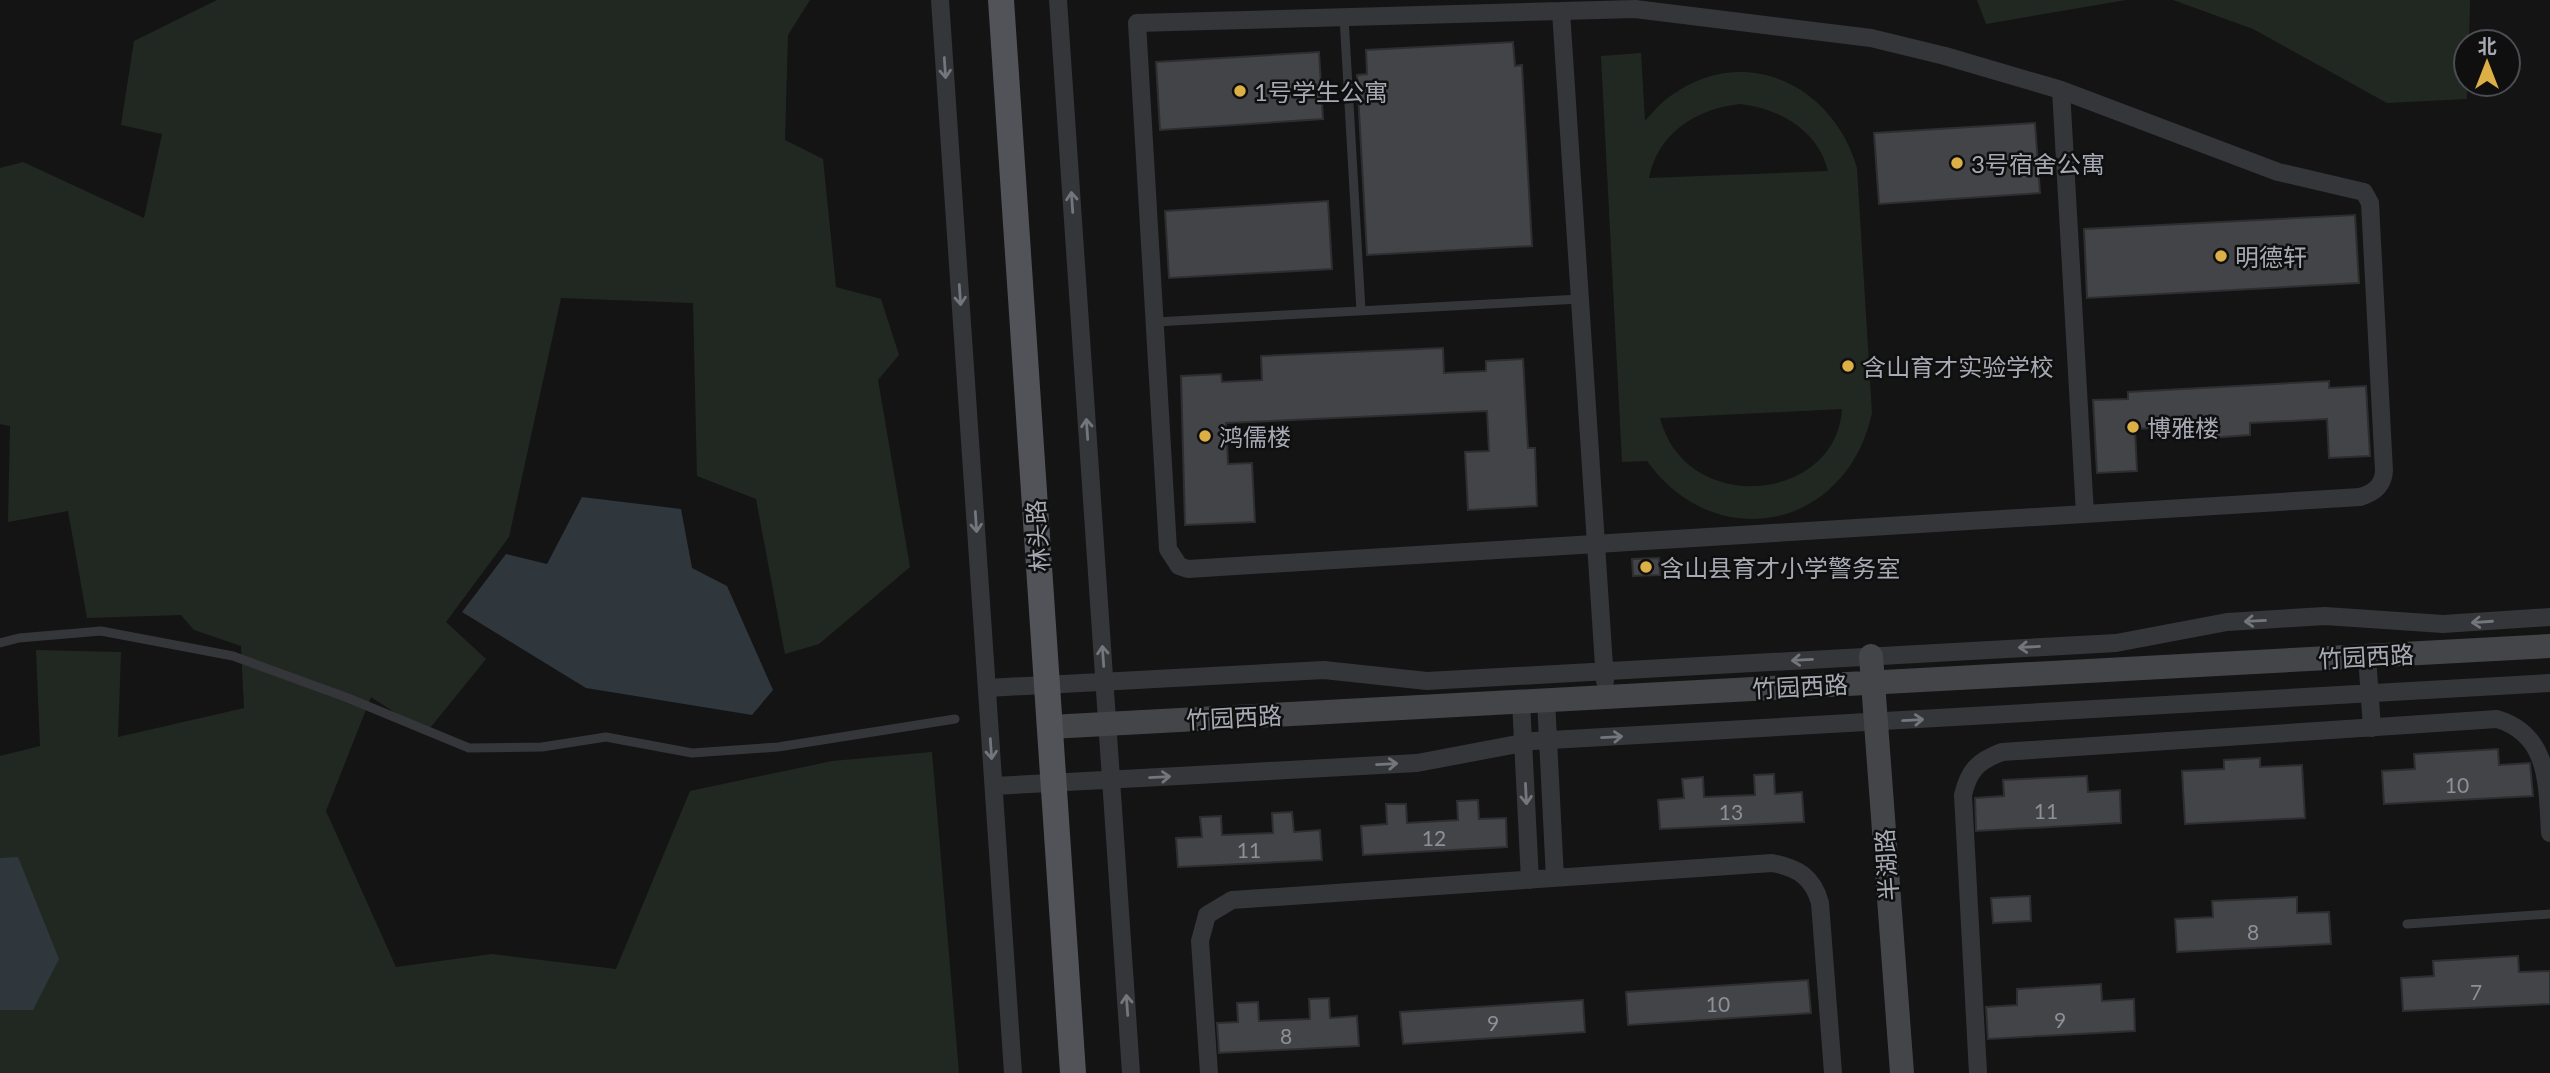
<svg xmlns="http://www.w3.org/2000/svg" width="2550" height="1073" font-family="Lato,'Noto Sans SC',sans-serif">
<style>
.green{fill:#212821;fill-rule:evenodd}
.water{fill:#2f363c}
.building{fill:#434448;stroke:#2e2e31;stroke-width:2}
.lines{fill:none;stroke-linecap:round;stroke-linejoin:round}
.lane{stroke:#35363a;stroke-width:9}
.street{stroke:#35363a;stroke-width:18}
.secondary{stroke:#444549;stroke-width:24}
.primary{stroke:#525358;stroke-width:26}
.oneway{stroke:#74767d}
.poi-dot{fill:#dcb045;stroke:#0f0f10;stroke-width:2.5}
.labels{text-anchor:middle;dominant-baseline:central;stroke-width:5;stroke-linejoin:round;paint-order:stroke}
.number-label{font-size:21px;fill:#8e9099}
.poi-label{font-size:24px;fill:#a7aab4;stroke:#0f0f10;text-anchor:start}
.street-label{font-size:24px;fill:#a7aab4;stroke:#0f0f10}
</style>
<rect width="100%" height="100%" fill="#141415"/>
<path class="green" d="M217,0H810L788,35L785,140L823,159L836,287L881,299L899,355L878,380L910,567L819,644L785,654L756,499L697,476L693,303L561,298L509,537L446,622L486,659L426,733L371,697L326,811L396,967L492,954L616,969L690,791L832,761L932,752L959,1073H0V756L40,746L36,650L121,652L118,737L244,708L241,646L194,630L181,615L87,618L68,511L8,522L10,426L0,424V168L23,162L144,218L162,134L121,125L134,41Z
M1977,0H2126L1986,24Z
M2173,0H2470L2469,42H2466L2467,99L2387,103L2253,29Z
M1641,53L1645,121C1653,112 1661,102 1672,95C1746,42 1834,86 1857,168L1872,413C1847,529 1716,557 1647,461L1622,462L1601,56ZM1741,104C1780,109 1818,130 1828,171L1649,178C1658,132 1698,108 1741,104ZM1842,409C1837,502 1686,518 1660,418Z"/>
<path class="water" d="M582,497L681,509L692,568L727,586L773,690L752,715L586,688L462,612L506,554L547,564Z
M18,857L59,959L33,1010H0V858Z"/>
<path class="building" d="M1513,42L1515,66L1522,65L1532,246L1367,255L1357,75L1367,74L1366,50Z
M1319,52L1323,119L1160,130L1156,62Z
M2035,123L2040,193L1879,204L1874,133Z
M1328,201L1332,269L1169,278L1165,211Z
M2355,215L2359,283L2087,298L2084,229Z
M1443,348L1444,373L1486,371V361L1523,359L1528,448H1535L1537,506L1468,510L1465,452L1489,451L1487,411L1226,423L1228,464L1252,463L1255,522L1185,525L1181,376L1221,374L1222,382L1262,380L1261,356Z
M2329,381V388L2366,386L2370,456L2329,458L2327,419L2250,423V435L2210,438V425L2135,429L2137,471L2097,473L2093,400L2128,399V392Z
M1659,558L1660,575L1633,576L1632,559Z
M2498,749L2499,765L2530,763L2533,796L2384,804L2382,771L2415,769L2414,754Z
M2260,758V767L2302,765L2305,818L2185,824L2182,771L2224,769V760Z
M1774,774L1775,794L1802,792L1804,822L1660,829L1658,800L1684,798L1682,779L1703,777L1704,797L1755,795L1754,775Z
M2087,776L2088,792L2120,790L2121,823L1976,831L1975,798L2004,796L2003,780Z
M1478,800L1479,819L1506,818L1507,847L1363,855L1361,826L1387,824L1386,804H1406L1407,823L1458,820L1457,801Z
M1292,812L1294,832L1320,830L1322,860L1178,867L1176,838L1202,837L1200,817L1221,816L1222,835L1273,833L1272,813Z
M2030,896L2031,921L1993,923L1991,898Z
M2297,897V913L2329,912L2331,944L2177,952L2175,919L2213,917L2212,901Z
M2518,956L2519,972L2550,971V1004L2403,1011L2401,978L2434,976L2433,961Z
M1808,980L1811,1013L1628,1025L1626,992Z
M2101,984L2102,1001L2134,999L2135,1031L1988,1039L1986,1007L2017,1005V989Z
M1329,998L1330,1018L1357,1016L1359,1046L1219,1053L1217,1023L1238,1022L1237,1003L1258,1002L1259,1021L1310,1019L1309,999Z
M1583,1000L1585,1032L1403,1044L1400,1012Z"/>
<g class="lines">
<path class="lane" d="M1344,17L1361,311
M1155,322L1580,299
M0,643L19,638L101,631L233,656L348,698L469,748L542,747L606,737L692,753L778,747L955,719
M2407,924L2550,914"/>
<path class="street" d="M940,0L1013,1073
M1058,0L1131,1073
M1635,9L1871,38L1945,56L2061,90L2278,172L2364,192L2370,203L2384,471C2383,486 2374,493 2360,497L1188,569L1179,566L1168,549L1137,23Z
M1561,11L1605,681
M2061,90L2085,514
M2367,656L2372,728
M987,688L1324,670L1427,681L2116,643L2227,622L2325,616L2443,624L2550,617
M1546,700L1555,878
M1521,701L1530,880
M994,786L1417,763L1533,741L2550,683
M1209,1073L1200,941L1207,915L1232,900L1772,863C1798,868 1813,877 1820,903L1833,1073
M1978,1073L1963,795C1969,770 1978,761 2002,752L2497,719C2550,735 2547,785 2550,833"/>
<path class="secondary" d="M1871,656L1902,1073
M1050,727L2550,646"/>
<path class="primary" d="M1001,0L1073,1073"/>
</g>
<defs><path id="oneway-shaft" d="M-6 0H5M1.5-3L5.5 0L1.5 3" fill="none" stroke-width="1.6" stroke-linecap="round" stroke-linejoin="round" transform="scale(1.75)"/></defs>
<g class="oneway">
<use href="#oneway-shaft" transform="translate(945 68) rotate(86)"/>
<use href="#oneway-shaft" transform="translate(1072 202) rotate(-94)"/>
<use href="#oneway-shaft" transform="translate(960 295) rotate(86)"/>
<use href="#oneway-shaft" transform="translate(1087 429) rotate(-94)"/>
<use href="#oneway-shaft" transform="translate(976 522) rotate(86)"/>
<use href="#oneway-shaft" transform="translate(2255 621) rotate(177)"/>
<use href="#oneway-shaft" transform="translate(2482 622) rotate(176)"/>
<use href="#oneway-shaft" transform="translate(2029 647) rotate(177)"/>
<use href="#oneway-shaft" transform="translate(1103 656) rotate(-94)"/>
<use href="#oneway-shaft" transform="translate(1802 660) rotate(177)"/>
<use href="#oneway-shaft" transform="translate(1913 720) rotate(-3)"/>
<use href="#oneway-shaft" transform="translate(1612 737) rotate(-3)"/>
<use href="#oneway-shaft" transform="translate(991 749) rotate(86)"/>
<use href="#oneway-shaft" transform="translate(1387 764) rotate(-3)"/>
<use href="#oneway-shaft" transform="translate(1160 777) rotate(-3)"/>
<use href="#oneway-shaft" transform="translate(1526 794) rotate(87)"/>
<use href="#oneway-shaft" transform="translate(1127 1005) rotate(-94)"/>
</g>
<g class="poi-dot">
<circle cx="1240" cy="91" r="7"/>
<circle cx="1957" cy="163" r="7"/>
<circle cx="2221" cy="256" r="7"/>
<circle cx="1848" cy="366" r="7"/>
<circle cx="2133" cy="427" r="7"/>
<circle cx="1205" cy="436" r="7"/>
<circle cx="1646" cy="567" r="7"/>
</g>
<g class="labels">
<g class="number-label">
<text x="2457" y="784">10</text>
<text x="2046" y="810">11</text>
<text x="1731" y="811">13</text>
<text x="1434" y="837">12</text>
<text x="1249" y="849">11</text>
<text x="2253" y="931">8</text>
<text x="2476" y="991">7</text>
<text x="1718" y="1003">10</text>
<text x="2060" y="1019">9</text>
<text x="1493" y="1022">9</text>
<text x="1286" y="1035">8</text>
</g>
<g class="poi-label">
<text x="1254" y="91">1号学生公寓</text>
<text x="1971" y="163">3号宿舍公寓</text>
<text x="2235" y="256">明德轩</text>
<text x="1862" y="366">含山育才实验学校</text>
<text x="2147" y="427">博雅楼</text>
<text x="1219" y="436">鸿儒楼</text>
<text x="1660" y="567">含山县育才小学警务室</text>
</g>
<g class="street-label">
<text transform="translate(1037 536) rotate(-94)">林头路</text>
<text transform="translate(2366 656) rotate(-3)">竹园西路</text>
<text transform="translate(1800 686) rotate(-3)">竹园西路</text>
<text transform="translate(1234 717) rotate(-3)">竹园西路</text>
<text transform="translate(1886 865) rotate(-94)">半湖路</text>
</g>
</g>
<g transform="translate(2487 63)"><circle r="33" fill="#0f0f10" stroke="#4c4d52" stroke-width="2"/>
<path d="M0-5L12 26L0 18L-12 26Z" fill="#dcb045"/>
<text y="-10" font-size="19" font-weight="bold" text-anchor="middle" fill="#a7aab4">北</text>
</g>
</svg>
